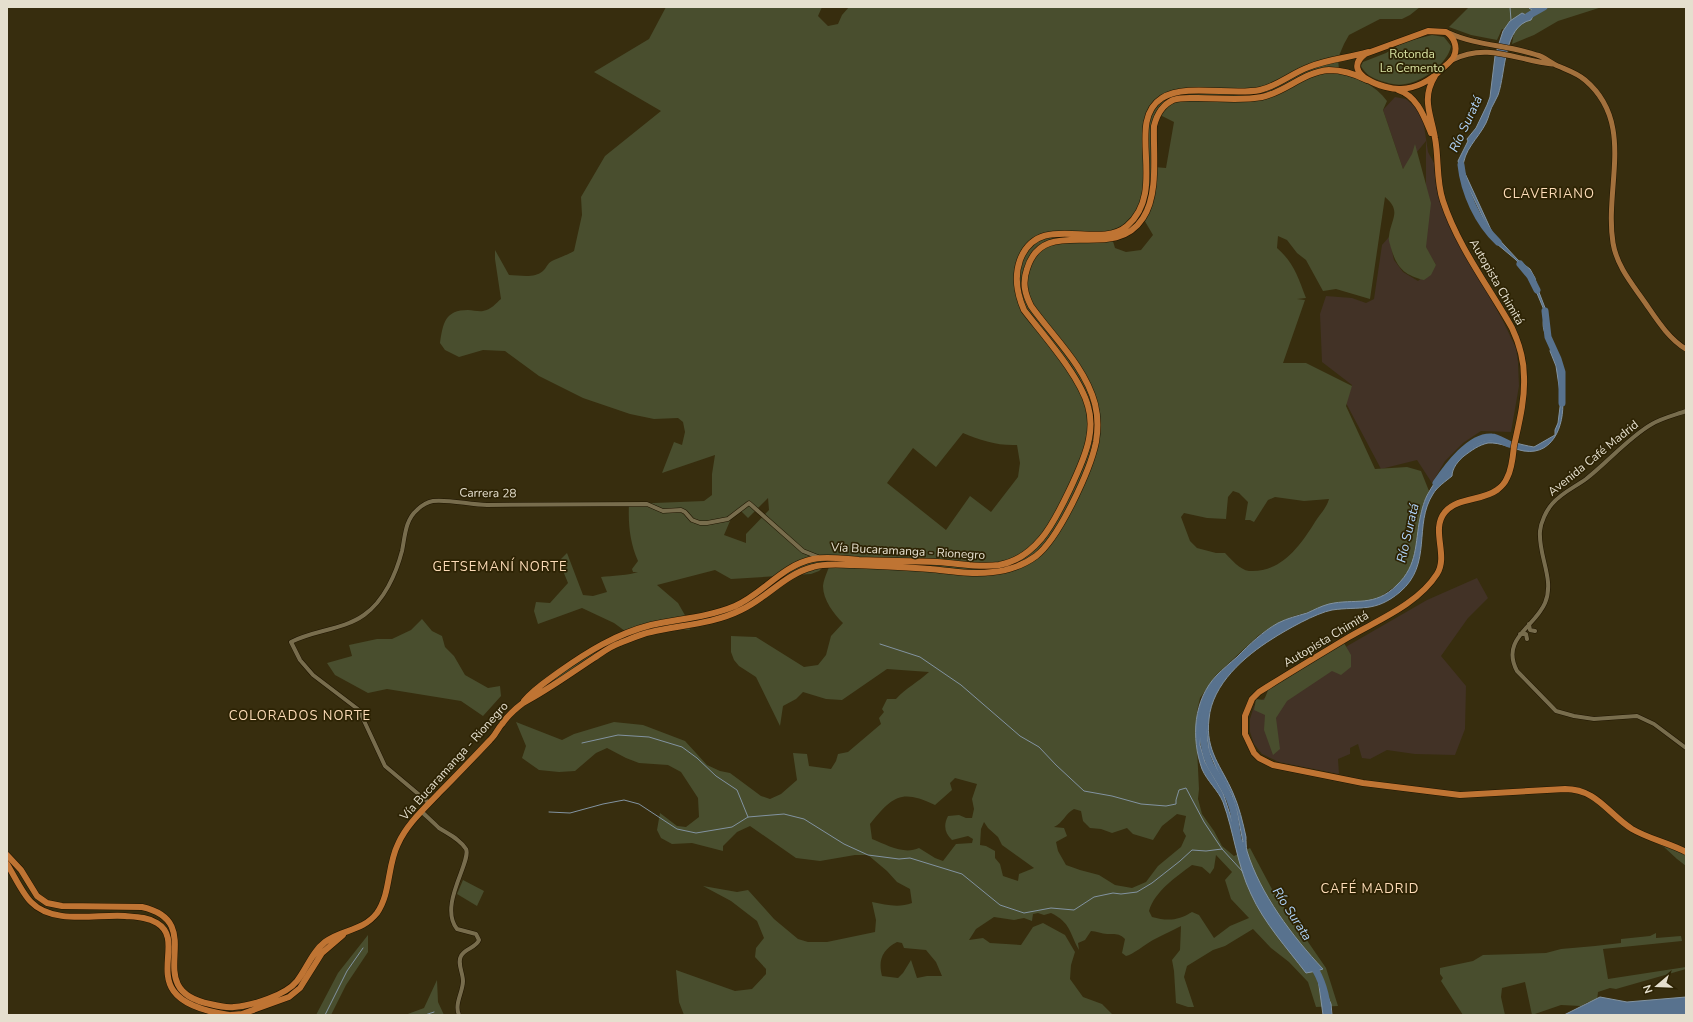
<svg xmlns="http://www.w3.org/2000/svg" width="1693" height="1022" font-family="'Nunito Sans',sans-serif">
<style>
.industrial{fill:#423226}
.green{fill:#494e2e;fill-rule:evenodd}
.water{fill:#58728e;stroke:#8293a1;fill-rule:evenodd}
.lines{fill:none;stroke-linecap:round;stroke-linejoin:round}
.stream{stroke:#8293a1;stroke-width:1}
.river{stroke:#58728e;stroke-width:7}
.minor-casing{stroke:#1f1500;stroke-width:5}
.major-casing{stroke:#1f1500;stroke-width:6}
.highway-casing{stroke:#1f1500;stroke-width:7}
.minor{stroke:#786d4d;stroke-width:4}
.major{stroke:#a3713d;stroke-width:5}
.highway{stroke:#bf7433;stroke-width:6}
.labels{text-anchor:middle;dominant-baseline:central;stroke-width:3.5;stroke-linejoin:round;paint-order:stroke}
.park-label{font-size:12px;fill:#d9e4a3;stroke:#2d2304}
.street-label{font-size:12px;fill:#e5dfce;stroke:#2d2304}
.water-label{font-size:13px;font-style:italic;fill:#b0d4fb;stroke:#2d2304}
.neighbourhood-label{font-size:13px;letter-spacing:1px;fill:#fddcb8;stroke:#2d2304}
</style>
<rect width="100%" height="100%" fill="#372d0e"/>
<path class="industrial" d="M1395,97L1406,99L1414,106L1423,119L1428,152L1434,163L1436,185L1441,201L1476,272L1503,321L1516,348L1518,362L1519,386L1511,432L1481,431L1463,443L1445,461L1432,483L1417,460L1381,469L1346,403L1352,385L1322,362L1320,314L1326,296L1352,298L1366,303L1374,299L1382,245L1389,237L1394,260L1403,272L1418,281L1436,265L1426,248V141L1403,169L1383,110Z
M1477,578L1488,598L1468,618L1441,656L1466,686L1465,729L1455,755L1415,754L1387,750L1370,759L1362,758L1358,744L1350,748V754L1338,759L1339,774L1279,762L1262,754L1254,744L1250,732V719L1254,706L1277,688L1349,645L1427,600Z"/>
<path class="green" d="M666,7H822L818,16L828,26L838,24L842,15L849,7H1420L1410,15L1402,19H1380L1349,35L1344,44L1338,58L1339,70C1356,78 1376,85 1387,101L1383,110L1403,169L1412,154L1415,144L1431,203L1426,247L1436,265L1431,275L1424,280C1404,275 1397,268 1391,248C1390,244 1388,240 1389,236C1391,219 1402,211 1385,197L1370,299L1336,289L1323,291L1306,260L1297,253L1287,240L1278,236L1277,248C1294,263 1298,277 1306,298L1297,299L1305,300L1283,363H1306L1352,386L1346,406L1375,469L1407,467L1421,471L1429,491L1423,504L1420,518L1414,560L1408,573L1397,585L1377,599L1363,602L1330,604L1305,613L1294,616L1278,623L1259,635L1216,675L1200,698L1197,711L1196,727L1199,789L1198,799L1202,814L1214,831L1222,846L1234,856L1250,848L1273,891L1326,968L1338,1006L1316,1007L1308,982L1289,962L1271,948L1253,929L1225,946L1213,950L1187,966L1184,977L1194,1007H1188L1176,1003L1174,971L1172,960L1180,950L1181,926C1172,931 1162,935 1153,940C1146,944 1132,955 1126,956L1122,953L1125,939C1119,933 1115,934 1107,934C1102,934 1096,931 1091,931L1085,940L1078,943L1079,950C1069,932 1071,923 1051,913L1044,915L1038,913L1033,914L1032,921L1024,918L1014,920L994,917L976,929L969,940L983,938L990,943L1021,945L1033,927L1043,923L1065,935L1075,952L1071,965L1070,979L1083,997L1102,1004L1113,1015H684L679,1002L676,970L735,991L752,989L766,974V969L755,957L756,948L764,938L757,921L731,901L703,886L737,892L748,890L774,919L798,939L808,942H827L875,932L876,920L872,902C886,905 899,908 912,903L910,889L897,882L887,871L868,855H855L820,861L796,858L750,826L737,832L723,846V851L692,843L672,844L661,838L657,830L660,813L677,826L686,827L699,817L698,798L681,772L668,765L639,763L626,758L607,748L596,753L575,771L559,772L539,770L522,758L526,746L516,722L562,740L574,734L614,722L643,725L685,741L707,765L720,771L730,773L761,796L770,799L781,794L797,780L793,753L807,754L809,766L831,769L836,761L838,754L848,752L881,724L879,718L884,712L882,709L887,699H896C906,688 918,682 929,672L887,669L842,700L826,699L803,692L796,699L783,706L780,726L756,677L739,666L734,660L731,652V636L756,637L804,667L818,665L826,655L831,636L843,623C834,614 823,600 823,586C824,577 830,567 831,559L819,571L811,574L731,579L715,570L657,585L678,603L686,617L690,630L671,628L620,644L535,698L536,690L625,631L614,623L582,608L538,624L534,611L536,602L550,603L568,583L559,561L567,553L583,595L593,596L607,592L601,577C611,576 630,575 638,572H633L632,569L638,561C630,543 628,524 629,504L704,501L712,495V474L715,455L662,473L674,442L682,445L685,432L683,422L678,418L654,419L630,414L583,398L539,376L505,351L483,350L459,357L445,350L440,343C443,323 445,310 468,310C473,310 479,312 483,311C491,310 496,303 501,299L495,259V250L509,275C519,275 534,279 543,271C547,267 548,262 554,260C561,257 567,255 574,251L582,215L581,197L605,156L661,111L594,72L649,39ZM1158,114L1174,122L1166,168L1154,167ZM1143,218L1153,235L1141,250L1126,252L1115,248L1112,238L1137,225ZM963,433C980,440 998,446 1017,445L1020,463L1018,477L991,512L970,496L946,530L887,483L913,448L936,467ZM1233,491L1239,493L1248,502L1245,520H1250L1254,522L1268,500L1275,497L1304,501L1329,499C1326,509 1320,514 1315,522C1300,546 1281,573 1249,571C1240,570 1231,559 1225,553H1216L1197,548L1190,541L1181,517L1184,513L1207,518L1226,519L1228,497ZM768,498L769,510L746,534V543L724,535L733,514L740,510L748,518ZM955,778L977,784L972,799L974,809L972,818H966L959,815L948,816C943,826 945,833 952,840L968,836L973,839L972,843L956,844L943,861L935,858L919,848C904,855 887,845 872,839L870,824C893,796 901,789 935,805L952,790L950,783ZM1074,809L1081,811L1083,821L1090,828L1101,829L1112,833L1127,828L1133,834L1153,840L1162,826L1177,814L1186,816L1183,831L1186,836L1181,847L1158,866L1146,882L1132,888L1115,885L1099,875L1080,870L1066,865L1058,851L1056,842L1067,836L1064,828L1054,827C1063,823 1065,814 1074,809ZM984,822L988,828L998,837L1002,845L1034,868L1019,874L1018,881L1003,876L1000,864L995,858V851L986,846L980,845L981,829ZM1216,855L1232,872L1225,880L1231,899L1249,918L1230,926L1214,938L1199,915L1192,912C1178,921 1167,921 1152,917L1149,911C1155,891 1176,877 1192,865L1202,867L1210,874L1214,868ZM897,942L902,943L904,948L926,950L936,962L942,976H927L917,978L911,960L903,973L898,978L882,976C878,960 882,950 897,942Z
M1469,7H1602L1558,21L1534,35L1512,44L1514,32L1502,29L1497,40L1471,35L1449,27Z
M1432,35L1444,37L1451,46C1448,63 1423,82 1405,84C1396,86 1389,83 1381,81C1372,78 1365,74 1361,66L1363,62L1386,53L1404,42Z
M422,619L432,631L442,636L445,647L454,656L465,675L488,688L500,686L501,696L483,716L461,701L387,689L368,693L335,675L327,663L352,656L349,645L377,639H392L411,630Z
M1344,643L1351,655V667L1341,675L1332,671L1287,701L1276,718L1280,749L1273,755L1264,730L1265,715L1254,710L1256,699L1264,700L1269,688Z
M1642,836L1686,854V866L1677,859L1664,847Z
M463,880L484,891L477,906L457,894Z
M1656,933V938L1681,936L1682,941L1603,949L1608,979L1686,967V969L1616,989L1610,988L1598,992L1597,1001L1588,1002L1581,1006L1561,1005L1532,1015L1525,982L1502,988L1501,997L1505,1015H1463L1441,981L1443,978L1440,974V968L1473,961L1483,955L1546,953L1561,949L1595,946L1599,971L1595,946L1621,943V939L1650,936Z
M368,935V952L346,985L331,1015H316L338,973Z
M437,980L438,1002L444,1015H405L424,1008Z"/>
<path class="water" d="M1532,7H1543L1536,10L1531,20C1503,26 1506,73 1498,95C1497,98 1495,100 1494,103C1490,109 1489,117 1486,123C1478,139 1463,150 1463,169L1492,232L1518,260L1530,269L1535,278L1537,287L1547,313L1546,324L1556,353L1554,357C1561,365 1560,384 1562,395C1566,419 1556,456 1524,451C1513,449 1500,442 1488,443C1479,445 1472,450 1464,456C1459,460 1452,468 1452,476C1446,481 1437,487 1433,494C1413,525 1433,564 1400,592C1375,613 1360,606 1332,610C1316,613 1286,630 1272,639C1245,656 1212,684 1209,719C1205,751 1222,767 1233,793C1239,806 1243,823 1246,837C1246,842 1246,846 1247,851C1260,894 1293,937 1323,969L1317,971L1331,1004L1332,1015H1323L1317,971L1306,973C1287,948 1264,923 1251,894C1237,865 1234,832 1223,802C1218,790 1207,781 1202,769C1191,738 1193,700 1217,675C1223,669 1230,663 1237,657C1250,644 1262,632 1278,623C1288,618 1297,616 1307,613C1314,610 1321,606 1329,604C1355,598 1374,608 1397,585C1418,565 1415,543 1420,518C1422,509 1424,500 1429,492C1438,475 1468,443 1488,440C1503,438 1520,445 1534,447L1555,435V430L1558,423L1561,399L1556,366L1550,351L1552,344C1544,335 1540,324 1546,313L1544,310L1534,286L1533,278L1515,259L1497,244L1492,236L1461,172L1458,161L1468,141L1467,139L1476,128L1487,105L1490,97L1495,56L1503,31L1510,21L1522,13L1526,15L1532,10L1529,8ZM1207,703L1205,723L1209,751L1218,772L1232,795L1237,812L1243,842L1238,839L1223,793L1205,762L1200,745L1202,718Z
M1600,997L1627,1002L1686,997V1015H1564Z"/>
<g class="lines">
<path class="stream" d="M1510,7L1511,20
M880,644L920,657L961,685L1020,736L1039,747L1056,765L1084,791L1112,796L1141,804L1166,806L1176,804V800L1179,790L1186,788L1204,822L1222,849L1243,872
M582,743L618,735L649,737L682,747L697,758L716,776L737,790L748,817
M549,812L570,813L603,804L624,800L639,804L677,829L696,833L732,827L748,817L784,814L804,819L844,844L868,855L899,859L910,858L962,874L1000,905L1024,913L1051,908L1074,910L1094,897L1113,893L1121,894L1137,892L1152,883L1180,861L1192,850L1206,851L1222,849
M325,1015L347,971L363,948
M425,1015L434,1012"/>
<path class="river" d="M1528,16L1544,7
M1461,165C1464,193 1478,223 1498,242
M1520,264L1530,276L1537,290
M1545,311L1548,337L1558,359L1562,372V403
M1436,483C1447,467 1470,435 1492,437C1497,437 1504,442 1509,444
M1209,697C1201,717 1201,747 1211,766C1219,780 1228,791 1232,806C1236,818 1236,839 1241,848
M1312,964C1322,979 1327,997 1328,1015"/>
<g class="minor-casing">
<path id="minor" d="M1686,411C1675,415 1662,418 1652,424C1629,437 1608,462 1586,479C1575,487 1561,493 1552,504C1546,511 1541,522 1540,531C1538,556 1555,579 1545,603C1535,627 1500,639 1517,671L1556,711L1574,716L1594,719L1637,716L1654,724L1686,748
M1529,624L1530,630L1535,631
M1520,634H1526L1527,639
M429,803L385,766L359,710L313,675L300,660L291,642C314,630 343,630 364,615C384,601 396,574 402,551C405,537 405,520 417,510C421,506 428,502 433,501C448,499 471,505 487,505C541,505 594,504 647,504L663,511L681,510L685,512L692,520L700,523H707L728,519L749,503L803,551L818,557
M421,811C427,817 433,822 439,828C448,834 460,839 466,849C472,861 438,905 457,929L476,934L479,940C476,948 465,948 461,956C457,963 463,973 463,981C463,992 454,1004 459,1015"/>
</g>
<g class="major-casing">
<path id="major" d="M1449,33C1477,46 1508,45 1537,55C1545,57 1550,63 1558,66C1567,70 1577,73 1585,80C1636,123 1604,187 1613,243C1617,267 1633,285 1646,304C1657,320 1669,339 1686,349
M1452,60C1487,42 1516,60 1552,64"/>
</g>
<g class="highway-casing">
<path id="highway" d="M1428,31L1446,32C1454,37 1458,47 1454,56C1452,61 1446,65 1442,69C1431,80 1417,88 1401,89C1385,90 1339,74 1365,54Z
M1435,76C1421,99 1431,114 1435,138C1439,159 1436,181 1443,201C1458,247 1489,287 1512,328C1519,343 1524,360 1524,377C1525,400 1519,423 1514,446C1513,456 1512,469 1507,478C1505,483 1501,487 1497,490C1482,501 1458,497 1445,512C1430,530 1449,555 1437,574C1418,604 1378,620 1349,637C1319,655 1289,673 1259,692L1252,699L1245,716V734L1254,753L1259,758L1273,765L1363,783L1460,795L1565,789C1597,789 1608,814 1632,829C1649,839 1669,843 1686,852
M1398,90C1417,96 1424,116 1431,133
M524,701C534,689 547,681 559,672C587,652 616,634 651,625C678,619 709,617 735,606C764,593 781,566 813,559C828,556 844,559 859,560C885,561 911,561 937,562C958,563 978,568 999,565C1016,562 1030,552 1041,539C1056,522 1085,461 1089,439C1091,429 1091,416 1088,406C1080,376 1044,336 1024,310C1017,294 1014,277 1020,260C1039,210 1098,251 1127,226C1169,190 1124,122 1162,98C1186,83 1232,96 1260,90C1278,86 1292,73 1309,67C1328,59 1348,58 1368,52
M7,855L21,870L37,896L47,903L62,906L142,907C212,923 136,989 210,1004C218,1006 226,1008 234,1007C252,1006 286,995 297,981C307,968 312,952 325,942C342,929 362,932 377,913C391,893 387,866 398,844C407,824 424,809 439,793C457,775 474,757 492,738C496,734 498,728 502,724C508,715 515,709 523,703C548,690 571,673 594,658C603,652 611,646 620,643C630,639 641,634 651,632C681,625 713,624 741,610C767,598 785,574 813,567C826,563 840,565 854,565C880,566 905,567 930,569C951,571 971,575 993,572C1007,571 1024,565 1036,556C1059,538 1090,471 1096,442C1098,430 1098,416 1095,404C1085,366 1053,337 1031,306C1025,294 1022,283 1027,269C1044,212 1113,265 1143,218C1159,194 1153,153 1154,126C1157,114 1162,105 1173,100C1181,97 1190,98 1198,98C1219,98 1241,101 1262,97C1286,92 1303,72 1329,70C1343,70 1355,74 1367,80
M7,864C14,875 22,893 31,902C53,925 96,914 125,916C136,917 147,917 157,923C192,944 126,1000 229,1015
M231,1015L242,1014L289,997L300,988L322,953L343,935"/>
</g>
<use href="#minor" class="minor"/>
<use href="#major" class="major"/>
<use href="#highway" class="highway"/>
</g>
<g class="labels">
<g class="park-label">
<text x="1412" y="54">Rotonda<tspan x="1412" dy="14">La Cemento</tspan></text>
</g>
<g class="street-label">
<text transform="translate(1497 282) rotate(60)">Autopista Chimitá</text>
<text transform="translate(1593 458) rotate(-39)">Avenida Café Madrid</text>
<text transform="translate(488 493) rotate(1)">Carrera 28</text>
<text transform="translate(908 551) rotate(3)">Vía Bucaramanga - Rionegro</text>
<text transform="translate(1326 639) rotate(-31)">Autopista Chimitá</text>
<text transform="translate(454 761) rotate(-48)">Vía Bucaramanga - Rionegro</text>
</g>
<g class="water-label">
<text transform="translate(1466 124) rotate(-65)">Río Suratá</text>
<text transform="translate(1408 533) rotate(-77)">Río Suratá</text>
<text transform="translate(1292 914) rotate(57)">Río Surata</text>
</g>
<g class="neighbourhood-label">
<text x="1549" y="194">CLAVERIANO</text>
<text x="500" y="567">GETSEMANÍ NORTE</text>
<text x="300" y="716">COLORADOS NORTE</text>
<text x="1370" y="889">CAFÉ MADRID</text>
</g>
</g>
<rect width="1693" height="1022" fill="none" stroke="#e5dfce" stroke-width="16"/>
<g transform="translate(1657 986) rotate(251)" stroke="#2d2304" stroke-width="3" paint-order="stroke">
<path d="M0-3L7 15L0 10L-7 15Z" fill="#e5dfce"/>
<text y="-6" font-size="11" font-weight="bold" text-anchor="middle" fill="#e5dfce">N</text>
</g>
</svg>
